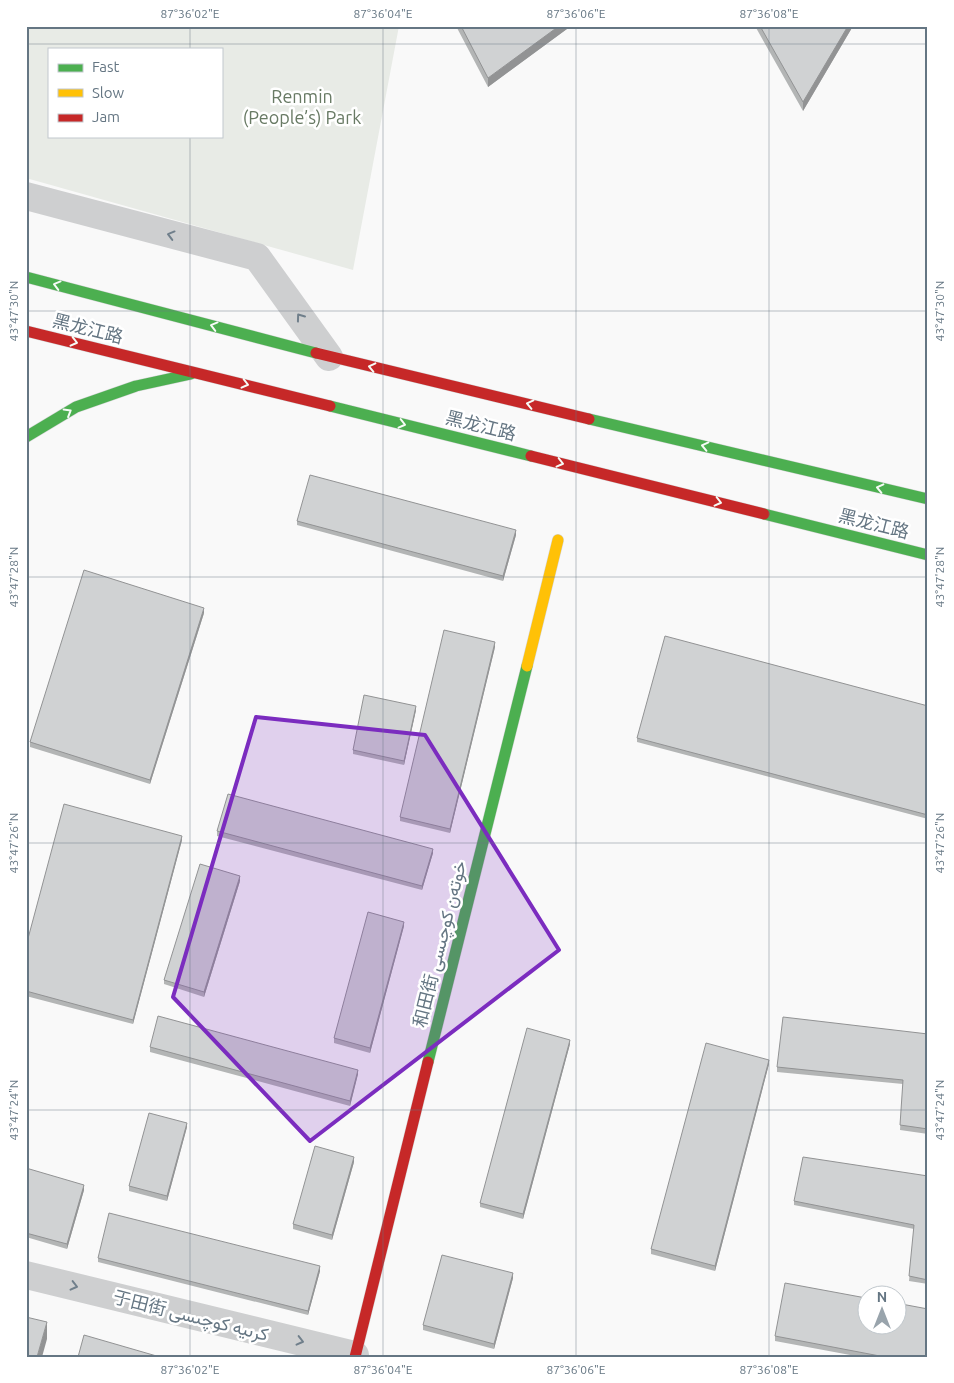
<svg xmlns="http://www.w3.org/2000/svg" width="954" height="1383" font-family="Ubuntu,Vazirmatn,'Noto Sans SC',sans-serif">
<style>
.green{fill:#e8ebe6;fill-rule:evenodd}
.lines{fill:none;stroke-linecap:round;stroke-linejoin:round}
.fast-casing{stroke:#d5d6d7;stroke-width:12}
.slow-casing{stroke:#d5d6d7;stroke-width:12}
.jam-casing{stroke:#d5d6d7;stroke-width:12}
.street{stroke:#cecfd0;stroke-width:28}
.fast{stroke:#4caf50;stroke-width:11}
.slow{stroke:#ffc107;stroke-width:11}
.jam{stroke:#c62828;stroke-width:11}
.wall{fill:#b3b5b5}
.shaded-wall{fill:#929394}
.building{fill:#d0d2d3;stroke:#929394}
.oneway{stroke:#707f8b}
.oneway2{stroke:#f6fbf6}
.marked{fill:#7b2cbf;fill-opacity:0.2;stroke:#7b2cbf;stroke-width:4;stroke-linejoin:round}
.ticks{fill:none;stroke:#657683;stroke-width:1;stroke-opacity:0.45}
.labels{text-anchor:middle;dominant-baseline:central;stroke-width:5;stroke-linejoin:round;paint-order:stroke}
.park-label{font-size:18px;fill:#687a64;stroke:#fff}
.street-label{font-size:18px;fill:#657683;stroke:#fff}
.neatline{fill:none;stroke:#657683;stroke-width:2}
.ticks-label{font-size:12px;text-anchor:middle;fill:#657683}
</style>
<rect width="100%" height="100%" fill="#f9f9f9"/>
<path class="green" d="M26,26H399L353,270L26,178ZM49,49H221V136H49Z"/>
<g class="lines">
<g class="fast-casing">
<path id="fast" d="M26,277L316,353
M330,406L531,456
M589,419L928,499
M26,437L76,407L136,386L191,374
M764,514L928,555
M428,1062L527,666"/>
</g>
<g class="slow-casing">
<path id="slow" d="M527,666L558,540"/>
</g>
<g class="jam-casing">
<path id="jam" d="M26,331L330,406
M316,353L589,419
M531,456L764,514
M355,1357L428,1062"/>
</g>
<path class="street" d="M26,196L257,257L329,357
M26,1275L355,1355"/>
<use href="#fast" class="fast"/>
<use href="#slow" class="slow"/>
<use href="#jam" class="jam"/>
</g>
<path class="wall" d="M456,26H571L488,87Z
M755,26H853L803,111Z
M297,521L516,535L503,581L297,525Z
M204,613L150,784L30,747V742Z
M495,647L450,833L400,821V817Z
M928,706V819L637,742V738Z
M416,710L404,765L353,754V750Z
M217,831L433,853L422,890L217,836Z
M182,840L133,1024L26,996V946Z
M240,881L204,997L164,984V980Z
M404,926L370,1053L334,1043V1038Z
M928,1034V1134L900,1130L903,1084L777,1072V1067Z
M570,1044L523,1219L480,1207V1203Z
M150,1047L358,1074L350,1106L150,1052Z
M769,1064L715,1271L651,1254V1249Z
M187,1127L167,1201L129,1191V1186Z
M354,1162L332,1240L293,1229V1224Z
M26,1168L84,1190L67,1249L26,1237Z
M928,1176V1284L909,1281L914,1229L794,1205V1201Z
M98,1258L320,1271L308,1315L98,1262Z
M513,1278L494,1349L423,1330V1325Z
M775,1336L928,1357H861L775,1341Z"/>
<path class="shaded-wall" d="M559,26H571L488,87V78Z
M848,26H853L803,111V102Z
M516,530V535L503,581V576Z
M204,608V613L150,784V780Z
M495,642V647L450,833V829Z
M416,706V710L404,765V761Z
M182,836V840L133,1024V1020Z
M433,849V853L422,890V886Z
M240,876V881L204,997V992Z
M404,922V926L370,1053V1048Z
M570,1040V1044L523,1219V1214Z
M769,1060V1064L715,1271V1266Z
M358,1070V1074L350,1106V1101Z
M187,1123V1127L167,1201V1196Z
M354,1157V1162L332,1240V1235Z
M84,1185V1190L67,1249V1244Z
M320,1266V1271L308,1315V1311Z
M513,1273V1278L494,1349V1344Z
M47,1322V1339L42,1357H37Z"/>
<path class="building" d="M461,26H559L488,78Z
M760,26H848L803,102Z
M310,475L516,530L503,576L297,521Z
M84,570L204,608L150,780L30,742Z
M444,630L495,642L450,829L400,817Z
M665,636L928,706V815L637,738Z
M364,695L416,706L404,761L353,750Z
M228,794L433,849L422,886L217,831Z
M64,804L182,836L133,1020L26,991V946Z
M200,864L240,876L204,992L164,980Z
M368,912L404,922L370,1048L334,1038Z
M158,1016L358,1070L350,1101L150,1047Z
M783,1017L928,1034V1129L900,1125L903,1080L777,1067Z
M527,1028L570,1040L523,1214L480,1203Z
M706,1043L769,1060L715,1266L651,1249Z
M149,1113L187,1123L167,1196L129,1186Z
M315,1146L354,1157L332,1235L293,1224Z
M803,1157L928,1176V1280L909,1276L914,1225L794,1201Z
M26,1168L84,1185L67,1244L26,1233Z
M109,1213L320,1266L308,1311L98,1258Z
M442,1255L513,1273L494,1344L423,1325Z
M785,1283L866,1298V1326H896V1303L928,1309V1357H885L775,1336Z
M26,1317L47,1322L37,1357H26Z
M84,1335L160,1357H78Z"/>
<defs><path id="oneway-chevron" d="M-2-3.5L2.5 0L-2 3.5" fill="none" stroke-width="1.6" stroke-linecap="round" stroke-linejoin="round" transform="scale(1.25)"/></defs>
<g class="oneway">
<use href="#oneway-chevron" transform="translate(171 235) rotate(-165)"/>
<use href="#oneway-chevron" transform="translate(300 317) rotate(-126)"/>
<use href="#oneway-chevron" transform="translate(74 1286) rotate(14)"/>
<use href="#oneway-chevron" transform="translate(300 1341) rotate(14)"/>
</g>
<g class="oneway2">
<use href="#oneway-chevron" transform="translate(57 285) rotate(-165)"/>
<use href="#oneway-chevron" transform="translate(214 326) rotate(-165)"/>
<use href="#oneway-chevron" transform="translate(74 342) rotate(14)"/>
<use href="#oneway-chevron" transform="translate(372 367) rotate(-167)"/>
<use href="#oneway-chevron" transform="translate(245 384) rotate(14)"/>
<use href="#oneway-chevron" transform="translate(530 404) rotate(-167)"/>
<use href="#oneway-chevron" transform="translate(68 412) rotate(-31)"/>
<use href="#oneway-chevron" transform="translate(402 424) rotate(14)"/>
<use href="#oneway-chevron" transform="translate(705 446) rotate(-167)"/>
<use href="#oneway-chevron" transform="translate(560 463) rotate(14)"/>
<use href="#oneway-chevron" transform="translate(880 488) rotate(-167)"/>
<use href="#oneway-chevron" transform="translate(718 502) rotate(14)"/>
</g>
<path class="marked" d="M256,717L425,735L559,950L310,1141L173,997Z"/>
<path class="ticks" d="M190,26V49M383,26V1357M576,26V1357M769,26V1357M26,44H928M190,136V1357M26,311H928M26,577H928M26,843H928M26,1110H928"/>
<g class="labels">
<g class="park-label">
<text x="302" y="96">Renmin<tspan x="302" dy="21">(People’s) Park</tspan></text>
</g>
<g class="street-label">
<text transform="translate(88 328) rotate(14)">黑龙江路</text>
<text transform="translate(481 425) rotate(14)">黑龙江路</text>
<text transform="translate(874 523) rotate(14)">黑龙江路</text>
<text transform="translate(439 944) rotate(-76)">和田街 خوتەن كوچىسى</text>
<text transform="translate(191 1315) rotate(14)">于田街 كرىيە كوچىسى</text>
</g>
</g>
<rect width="954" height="1383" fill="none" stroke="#ffffff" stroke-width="55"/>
<rect x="48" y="48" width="175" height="90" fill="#ffffff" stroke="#c1c8cd"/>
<rect x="58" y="64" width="25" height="8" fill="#4caf50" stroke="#c1c8cd"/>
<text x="92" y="72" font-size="15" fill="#657683">Fast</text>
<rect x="58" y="89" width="25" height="8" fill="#ffc107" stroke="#c1c8cd"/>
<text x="92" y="98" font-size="15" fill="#657683">Slow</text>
<rect x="58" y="114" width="25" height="8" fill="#c62828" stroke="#c1c8cd"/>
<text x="92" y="122" font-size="15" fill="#657683">Jam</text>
<g transform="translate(882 1310)"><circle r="24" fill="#ffffff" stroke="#c1c8cd"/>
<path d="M0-4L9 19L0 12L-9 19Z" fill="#99a4ac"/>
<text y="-8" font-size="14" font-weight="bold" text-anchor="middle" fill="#657683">N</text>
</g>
<rect x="28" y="28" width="898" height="1328" class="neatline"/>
<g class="ticks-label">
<text x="190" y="18">87°36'02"E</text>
<text x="383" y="18">87°36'04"E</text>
<text x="576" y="18">87°36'06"E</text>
<text x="769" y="18">87°36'08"E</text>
<text transform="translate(14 311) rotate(-90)" y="4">43°47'30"N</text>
<text transform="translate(940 311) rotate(-90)" y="4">43°47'30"N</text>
<text transform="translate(14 577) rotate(-90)" y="4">43°47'28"N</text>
<text transform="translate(940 577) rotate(-90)" y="4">43°47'28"N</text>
<text transform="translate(14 843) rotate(-90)" y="4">43°47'26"N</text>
<text transform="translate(940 843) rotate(-90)" y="4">43°47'26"N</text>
<text transform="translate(14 1110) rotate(-90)" y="4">43°47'24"N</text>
<text transform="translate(940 1110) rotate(-90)" y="4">43°47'24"N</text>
<text x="190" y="1374">87°36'02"E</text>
<text x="383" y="1374">87°36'04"E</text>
<text x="576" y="1374">87°36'06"E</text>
<text x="769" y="1374">87°36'08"E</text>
</g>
</svg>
